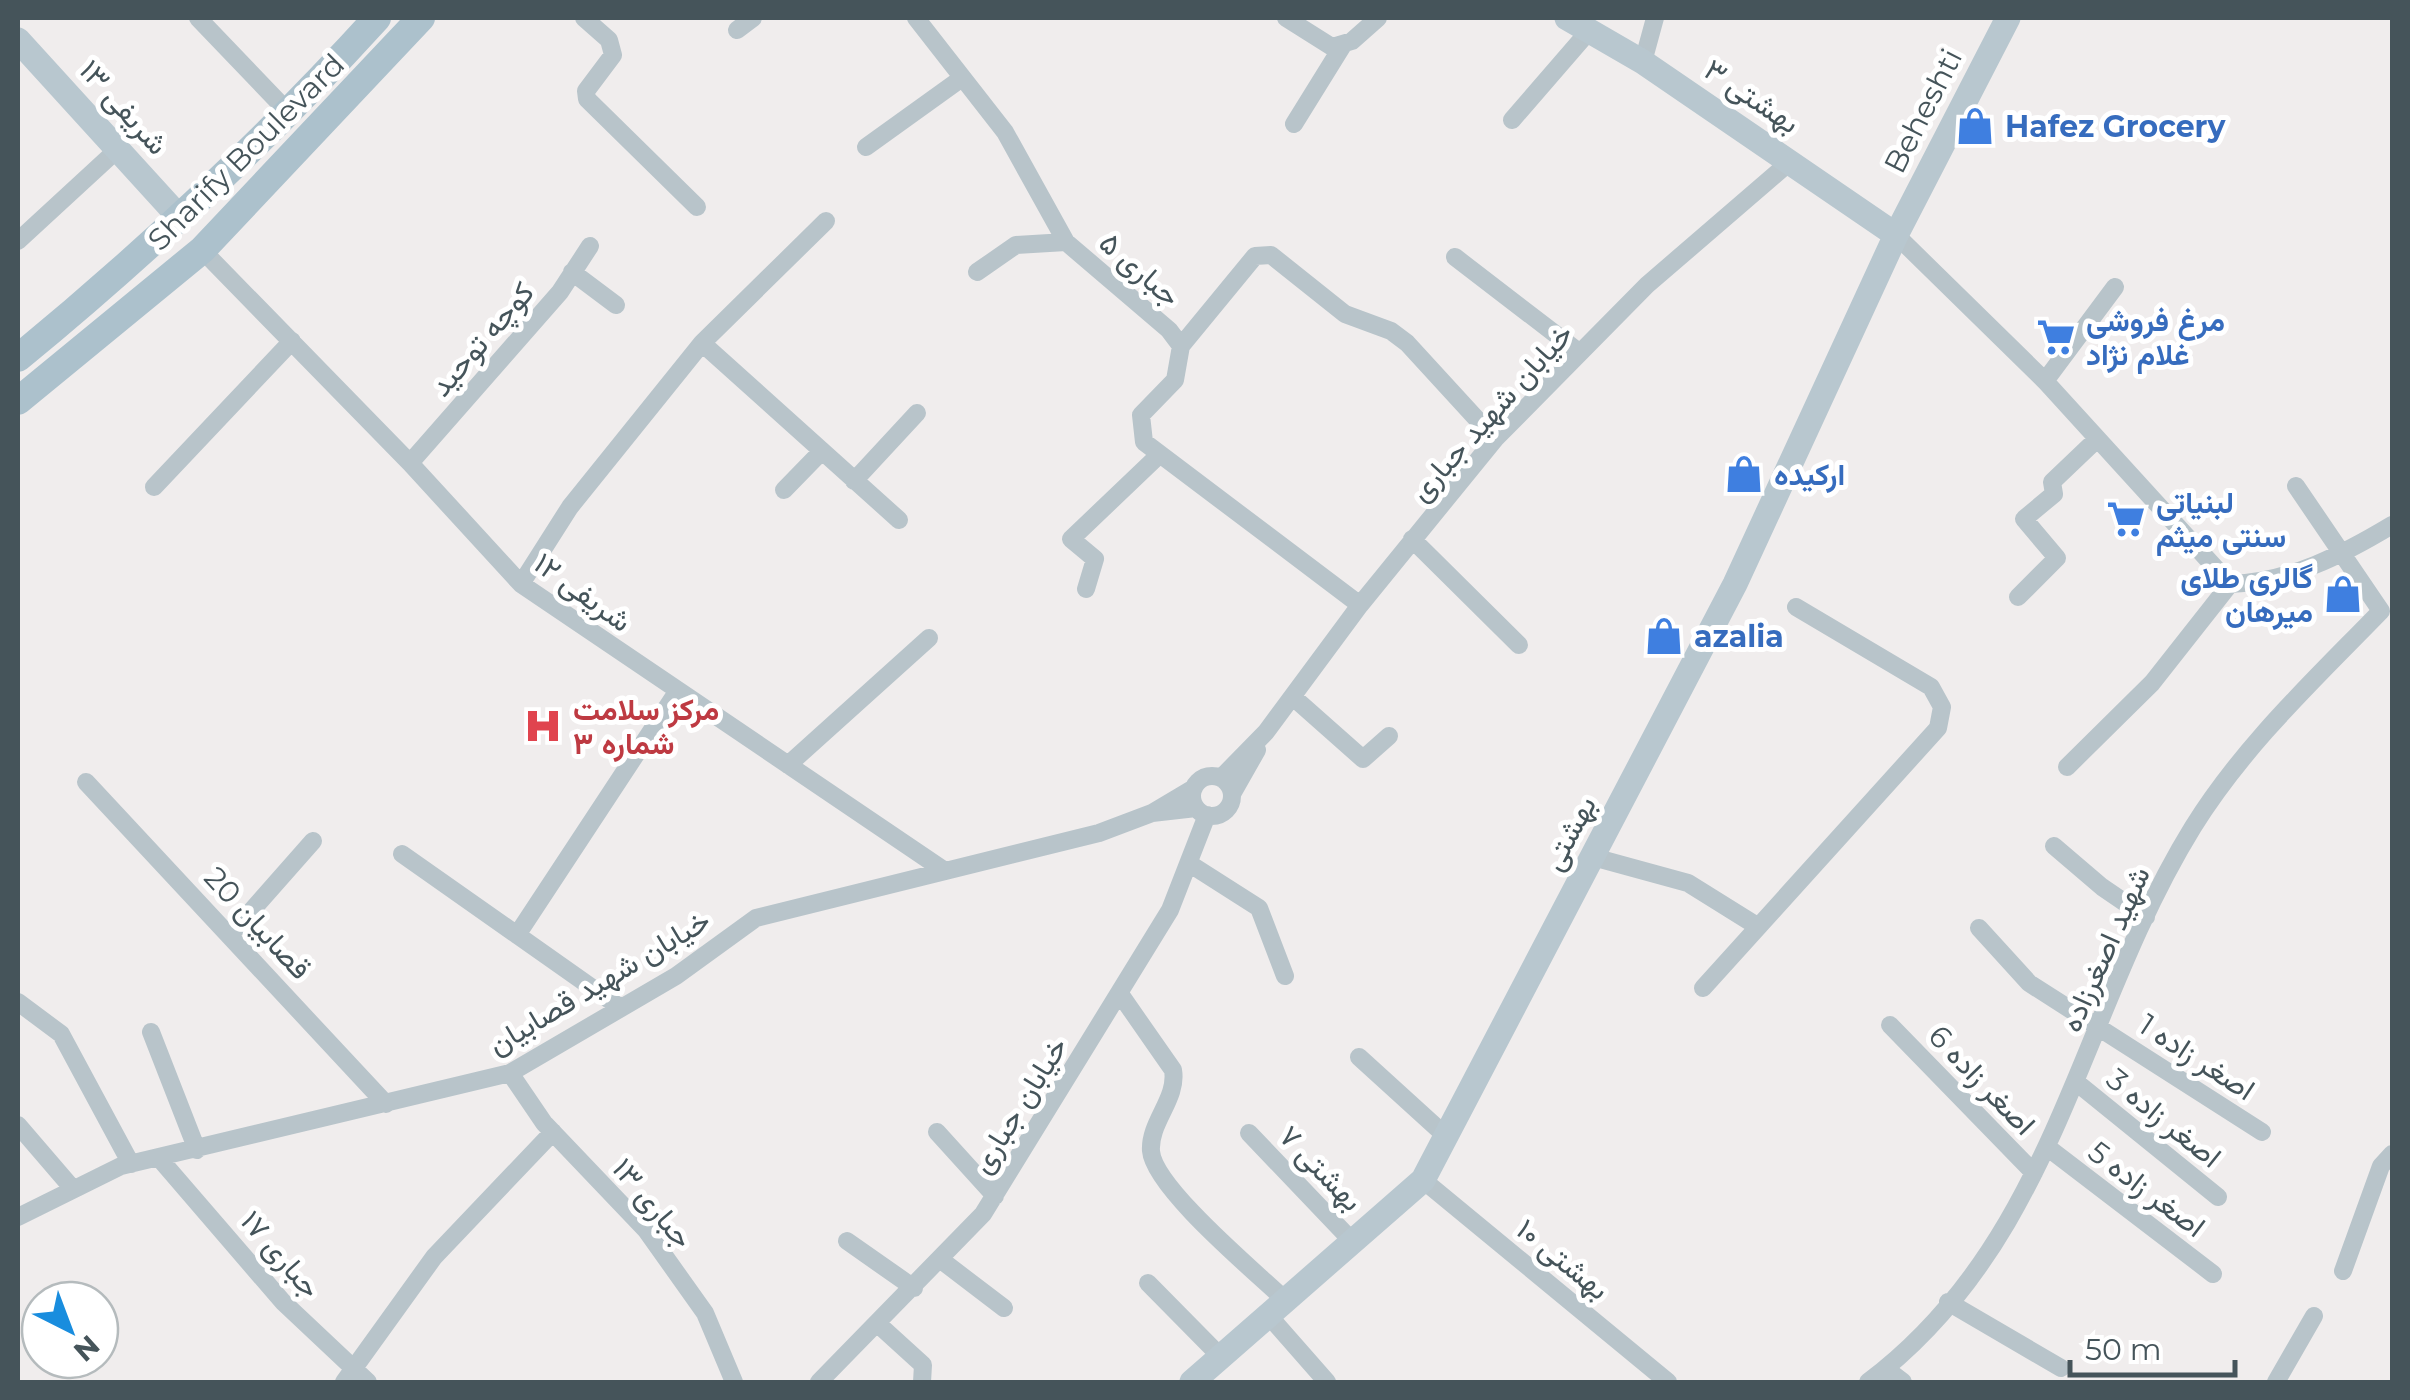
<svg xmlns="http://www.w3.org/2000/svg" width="2410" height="1400" font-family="Montserrat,Vazirmatn,sans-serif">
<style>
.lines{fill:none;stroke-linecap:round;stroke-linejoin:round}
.street{stroke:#b8c4ca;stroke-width:18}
.secondary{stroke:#b8c7cf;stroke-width:25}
.primary{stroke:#acc1cc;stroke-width:28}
.labels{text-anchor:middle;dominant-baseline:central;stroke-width:10;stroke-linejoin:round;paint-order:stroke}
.street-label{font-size:30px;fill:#45545a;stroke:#fff}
.shop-label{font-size:30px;font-weight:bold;fill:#366cbe;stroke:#fff;text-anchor:start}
.health-label{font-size:30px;font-weight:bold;fill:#be3a42;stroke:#fff;text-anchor:start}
</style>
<rect width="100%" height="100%" fill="#f0eded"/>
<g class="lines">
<path class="street" d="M198,18L289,113
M584,18L609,40L613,55L586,91L587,99L697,207
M916,18L1005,132L1066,242L1169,330L1181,346L1175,380L1141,415L1144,442L1360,605
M1286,18L1332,47L1352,41L1378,18
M737,30L753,18
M1643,62L1655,18
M1512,120L1589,31
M1294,124L1343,45
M866,147L962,78
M1896,235L2045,381L2230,584C2290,582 2342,555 2392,525
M18,241L119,148
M202,250L410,463L521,584L945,871
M1455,257L1580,353
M572,272L616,305
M977,272L1016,245L1066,242
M702,343L899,520
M1181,346L1255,256L1271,255L1345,314L1391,331L1407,343L1495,439
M2045,381L2115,287
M410,463L560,292L590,246
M854,481L917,413
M154,487L292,341
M784,490L821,452
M1412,539L1519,645
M521,584L570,507L702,343L826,221
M1086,589L1095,559L1071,539L1159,455
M2018,597L2057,558L2024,519L2054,494L2052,482L2095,441
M1293,697L1363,759L1389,736
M788,765L929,638
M2067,767L2152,683L2230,584
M1192 796a20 20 0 1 1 40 0a20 20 0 1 1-40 0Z
M1221,778L1266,732L1360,605L1495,439L1647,285L1791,161
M86,782L386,1104
M1194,788L1152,813L1196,808
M1232,794L1257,750
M2054,846L2102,887L2146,917
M402,854L618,1006
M1593,857L1688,883L1757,926
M1190,864L1259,908L1285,976
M1979,928L2029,983L2262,1132
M231,934L313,841
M517,935L677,692
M1703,988L1938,728L1942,707L1931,687L1796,607
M1120,994L1173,1070C1178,1099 1149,1122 1151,1151C1154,1188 1257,1273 1286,1301
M18,1002L61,1034L131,1164
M1890,1025L2034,1173
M151,1032L197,1150
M1359,1057L1447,1137
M510,1073L544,1123L646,1230L705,1313L734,1382
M2076,1082L2218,1197
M18,1125L73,1189
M937,1132L995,1196
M1249,1133L1353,1242
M2047,1147L2213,1274
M159,1158L283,1302L368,1382
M1423,1180L1668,1382
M18,1217L121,1166L510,1073L676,976L756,918L1099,833L1152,813
M847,1241L914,1288
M941,1260L1004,1308
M2343,1271L2381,1166L2392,1154
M1148,1283L1222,1358
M1948,1302L2061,1368
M1269,1316L1327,1382
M879,1325L923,1365L922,1382
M1886,1369L1903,1382
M344,1382L434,1257L553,1132
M819,1382L983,1214L1170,910L1207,815
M1868,1382C2056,1241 2078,1013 2193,827C2244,745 2314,680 2381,611L2296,486
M2276,1382L2314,1316"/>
<path class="secondary" d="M1567,18L1643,62L1896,235
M18,40L181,219
M1192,1382L1423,1180L1735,584L1896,235L2008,18"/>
<path class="primary" d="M18,358C146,253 266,140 377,18
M18,401L202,250L421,18"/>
</g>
<defs>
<g id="shop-bare" transform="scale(3)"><path d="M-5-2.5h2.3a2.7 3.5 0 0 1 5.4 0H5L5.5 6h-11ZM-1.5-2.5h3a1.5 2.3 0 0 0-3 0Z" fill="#3f7fe0" stroke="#fff" stroke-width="2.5" paint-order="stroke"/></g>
<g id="supermarket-bare" transform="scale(3)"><path d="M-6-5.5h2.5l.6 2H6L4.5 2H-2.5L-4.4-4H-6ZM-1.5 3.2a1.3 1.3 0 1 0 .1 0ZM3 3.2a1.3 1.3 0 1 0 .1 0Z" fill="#3f7fe0" stroke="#fff" stroke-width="2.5" paint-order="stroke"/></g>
<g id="hospital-bare" transform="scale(3)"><path d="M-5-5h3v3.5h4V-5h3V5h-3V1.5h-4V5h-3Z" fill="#e0444e" stroke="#fff" stroke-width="2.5" paint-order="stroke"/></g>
</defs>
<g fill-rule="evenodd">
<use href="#shop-bare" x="1975" y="126"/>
<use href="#supermarket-bare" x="2056" y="337"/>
<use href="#shop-bare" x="1744" y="474"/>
<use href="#supermarket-bare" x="2126" y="519"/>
<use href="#shop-bare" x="2343" y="594"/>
<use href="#shop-bare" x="1664" y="636"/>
<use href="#hospital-bare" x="543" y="726"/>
</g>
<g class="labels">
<g class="street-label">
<text transform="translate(1752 96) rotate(34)">بهشتی ۳</text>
<text transform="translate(124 107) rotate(48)">شریفی ۱۳</text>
<text transform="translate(1923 111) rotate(-63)">Beheshti</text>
<text transform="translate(246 152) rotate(-45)">Sharify Boulevard</text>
<text transform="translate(1140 269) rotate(41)">جباری ۵</text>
<text transform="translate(482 339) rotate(-49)">کوچه توحید</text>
<text transform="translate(1491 412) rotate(-48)">خیابان شهید جباری</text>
<text transform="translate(583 592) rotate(36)">شریفی ۱۲</text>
<text transform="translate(1569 833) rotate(-62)">بهشتی</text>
<text transform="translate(258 923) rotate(47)">قصابیان 20</text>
<text transform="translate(2105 949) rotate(-66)">شهید اصغرزاده</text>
<text transform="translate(599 982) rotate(-31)">خیابان شهید قصابیان</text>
<text transform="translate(2197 1057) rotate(33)">اصغر زاده 1</text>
<text transform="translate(1982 1080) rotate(46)">اصغر زاده 6</text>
<text transform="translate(1019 1105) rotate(-58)">خیابان جباری</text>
<text transform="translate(2164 1118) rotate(39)">اصغر زاده 3</text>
<text transform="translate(1321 1168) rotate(46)">بهشتی ۷</text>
<text transform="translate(2147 1189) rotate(37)">اصغر زاده 5</text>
<text transform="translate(653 1203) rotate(50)">جباری ۱۳</text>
<text transform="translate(281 1254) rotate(49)">جباری ۱۷</text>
<text transform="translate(1563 1259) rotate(39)">بهشتی ۱۰</text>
</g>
<g class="shop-label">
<text x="2005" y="126">Hafez Grocery</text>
<text x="2086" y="320">مرغ فروشی<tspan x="2086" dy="34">غلام نژاد</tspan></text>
<text x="1774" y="474">ارکیده</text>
<text x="2156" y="502">لبنیاتی<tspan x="2156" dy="34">سنتی میثم</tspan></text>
<text x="2313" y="577" text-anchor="end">گالری طلای<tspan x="2313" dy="34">میرهان</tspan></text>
<text x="1694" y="636">azalia</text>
</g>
<g class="health-label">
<text x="573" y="709">مرکز سلامت<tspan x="573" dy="34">شماره ۳</tspan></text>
</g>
</g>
<rect width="2410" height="1400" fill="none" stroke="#45545a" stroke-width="40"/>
<g transform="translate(70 1330) rotate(138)"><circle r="48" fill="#ffffff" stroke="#b5bbbd" stroke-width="2.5"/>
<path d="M0-8L18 38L0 25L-18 38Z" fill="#198dde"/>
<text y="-15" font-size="28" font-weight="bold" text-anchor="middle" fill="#45545a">N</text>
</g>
<path d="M2070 1360v15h165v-15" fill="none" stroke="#45545a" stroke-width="5"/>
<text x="2085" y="1360" font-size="30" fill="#45545a" stroke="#ffffff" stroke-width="8" paint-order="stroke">50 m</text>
</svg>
